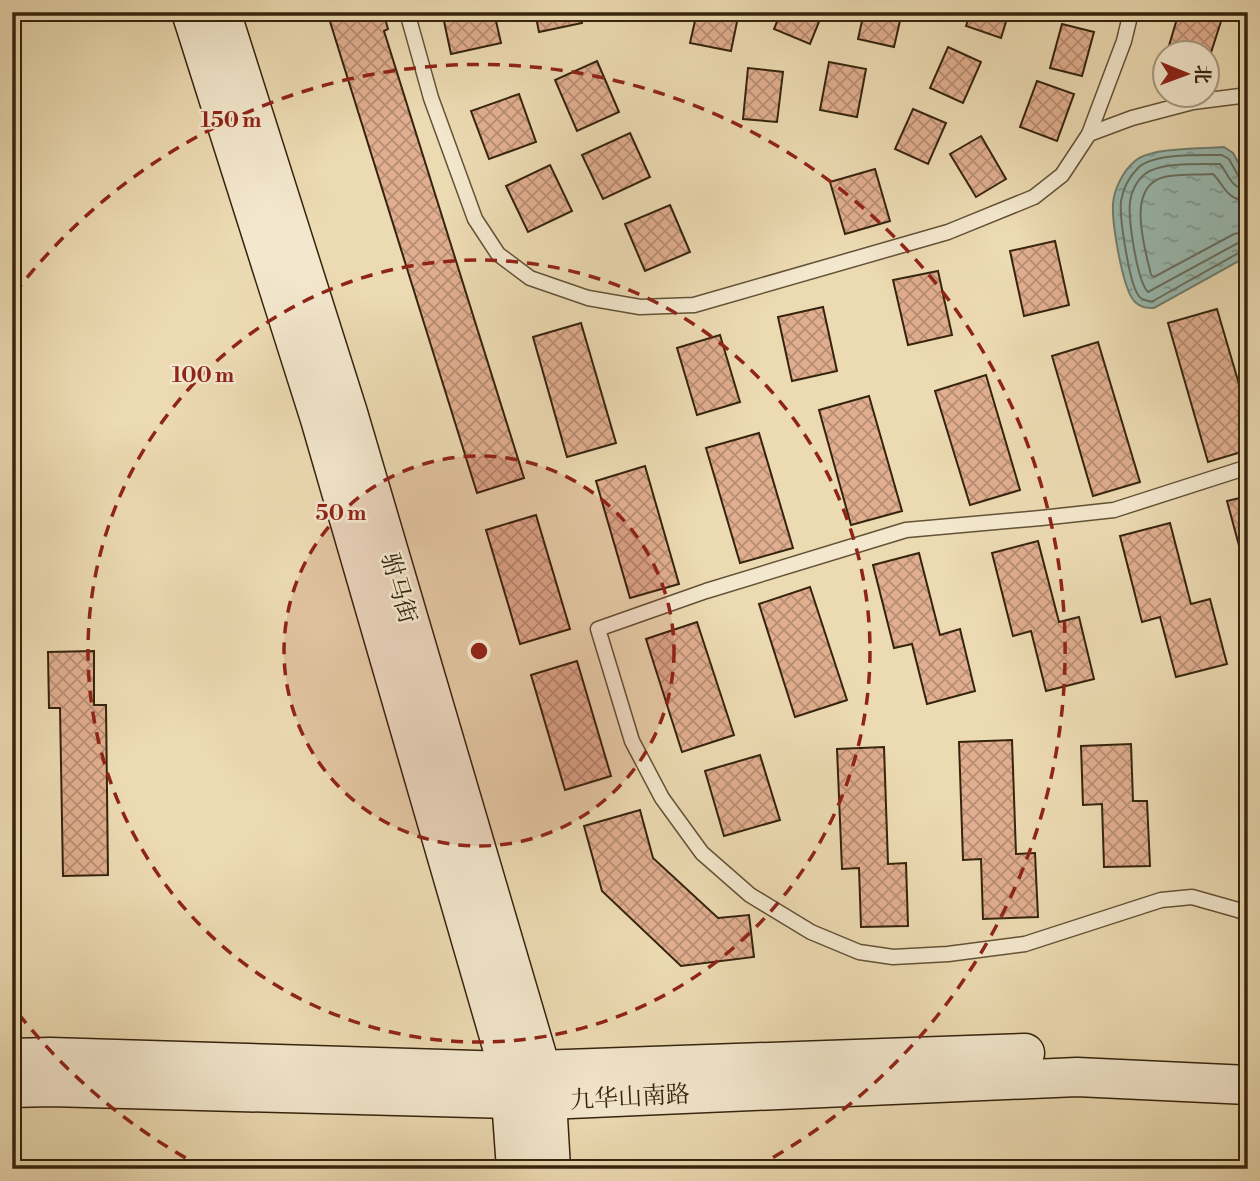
<svg xmlns="http://www.w3.org/2000/svg" width="1260" height="1181" viewBox="0 0 1260 1181" font-family="'Libre Bodoni','Noto Serif SC',serif">
<style>
.water{fill:url(#water-ripples);stroke:#717e6f;stroke-width:2}
.lines{fill:none;stroke-linecap:round;stroke-linejoin:round}
.shore{stroke:#676f5f;stroke-width:2}
.building{fill:url(#building-cross-hatch);stroke:#35240d;stroke-width:2}
.lane-casing{stroke:#635236;stroke-width:17}
.secondary-casing{stroke:#35240d;stroke-width:41}
.lane{stroke:#f3e7cd;stroke-width:14}
.secondary{stroke:#f3e7cd;stroke-width:38}
.ring{fill:none;stroke:#8f2418;stroke-width:3.5;stroke-dasharray:12 9}
.labels{text-anchor:middle;stroke-width:5;stroke-linejoin:round;paint-order:stroke}
.street-label{font-size:24px;fill:#35240d;stroke:#f3e7cd}
.centre{fill:#8f2418;stroke:#f3e7cd;stroke-width:3.5}
.ring-label{font-size:21px;text-anchor:middle;font-weight:bold;fill:#8f2418;stroke:#f3e7cd;stroke-width:5;stroke-linejoin:round;paint-order:stroke}
</style>
<defs>
<pattern id="water-ripples" width="26" height="14" patternUnits="userSpaceOnUse" patternTransform="scale(1.75)"><rect width="26" height="14" fill="#99bab1"/><path d="M2 4q2-2 4 0t4 0M15 11q2-2 4 0t4 0" fill="none" stroke="#7e978e"/></pattern>
<pattern id="building-cross-hatch" width="8" height="8" patternUnits="userSpaceOnUse" patternTransform="scale(1.75)"><rect width="8" height="8" fill="#e1ae8f"/><path d="M0 0l8 8M0 8l8-8" fill="none" stroke="#b78d73"/></pattern>
</defs>
<rect width="100%" height="100%" fill="#ecdab2"/>
<filter id="stains"><feTurbulence type="fractalNoise" baseFrequency=".00286" numOctaves="4"/><feColorMatrix values="0 0 0 0 .2 0 0 0 0 .09 0 0 0 0 .02 0 0 0 .5 -.17"/></filter>
<radialGradient id="worn" r=".72"><stop offset=".6" stop-color="#630" stop-opacity="0"/><stop offset="1" stop-color="#630" stop-opacity=".3"/></radialGradient>
<path class="water" d="M1224,147L1233,153L1248,180V256L1154,308C1147,308 1141,308 1135,302C1122,289 1112,222 1113,204C1114,189 1123,171 1135,161C1151,147 1201,149 1224,147Z"/>
<g class="lines">
<g class="shore">
<path d="M1248,181L1240,179L1229,159L1222,155C1201,155 1153,153 1138,168C1129,177 1123,189 1121,201C1119,217 1129,277 1136,291C1139,299 1146,302 1153,301L1242,251L1248,250"/>
<path d="M1248,190C1231,189 1229,175 1220,164C1201,164 1159,162 1145,174C1137,180 1131,192 1130,202C1128,219 1137,281 1148,292L1238,243L1248,242"/>
<path d="M1248,201C1225,199 1226,187 1213,174C1197,175 1179,174 1164,177C1125,187 1145,248 1151,275L1154,277L1234,234L1248,231"/>
</g>
</g>
<g class="building">
<path d="M327,12H383L388,29L384,31L524,478L477,493Z"/>
<path d="M442,12H494L501,43L451,54Z"/>
<path d="M535,12H580L582,23L539,32Z"/>
<path d="M697,12H739L731,51L690,43Z"/>
<path d="M781,12H823L810,44L774,29Z"/>
<path d="M864,12H902L894,47L858,39Z"/>
<path d="M971,12H1009L1001,38L966,26Z"/>
<path d="M1179,12H1224L1208,62V52H1179L1168,49Z"/>
<path d="M1062,24L1094,32L1082,76L1050,68Z"/>
<path d="M948,47L981,62L963,103L930,88Z"/>
<path d="M597,61L619,112L577,131L555,80Z"/>
<path d="M829,62L866,69L857,117L820,110Z"/>
<path d="M748,68L783,72L777,122L743,119Z"/>
<path d="M1037,81L1074,94L1057,141L1020,127Z"/>
<path d="M519,94L536,142L489,159L471,111Z"/>
<path d="M913,109L946,123L928,164L895,149Z"/>
<path d="M630,133L650,177L603,199L582,155Z"/>
<path d="M981,136L1006,179L976,197L950,154Z"/>
<path d="M550,165L572,211L528,232L506,186Z"/>
<path d="M875,169L890,221L845,234L830,182Z"/>
<path d="M670,205L690,252L645,271L625,224Z"/>
<path d="M1055,241L1069,305L1024,316L1010,251Z"/>
<path d="M938,271L952,335L908,345L893,280Z"/>
<path d="M823,307L837,371L792,381L778,317Z"/>
<path d="M1217,309L1248,415V450L1208,462L1168,323Z"/>
<path d="M581,323L616,443L567,457L533,337Z"/>
<path d="M720,335L740,402L697,415L677,348Z"/>
<path d="M1098,342L1140,482L1093,496L1052,356Z"/>
<path d="M986,375L1020,490L970,505L935,391Z"/>
<path d="M869,396L902,511L851,525L819,410Z"/>
<path d="M759,433L793,548L740,563L706,448Z"/>
<path d="M645,466L679,584L630,598L596,481Z"/>
<path d="M1248,496V579L1227,501Z"/>
<path d="M536,515L570,629L520,644L486,530Z"/>
<path d="M1170,523L1191,604L1210,599L1227,664L1176,677L1160,617L1142,622L1120,536Z"/>
<path d="M1038,541L1059,622L1079,617L1094,679L1046,691L1031,631L1013,636L992,553Z"/>
<path d="M919,553L940,635L960,629L975,691L927,704L912,644L894,648L873,565Z"/>
<path d="M810,587L847,700L795,717L759,604Z"/>
<path d="M697,622L734,735L682,752L646,639Z"/>
<path d="M94,651V705H106L108,875L63,876L60,708H49L48,652Z"/>
<path d="M577,661L611,776L565,790L531,675Z"/>
<path d="M1012,740L1016,854L1035,853L1038,917L983,919L981,859L963,860L959,742Z"/>
<path d="M1131,744L1133,801H1147L1150,866L1104,867L1102,804L1083,805L1081,746Z"/>
<path d="M884,747L888,864L906,863L908,926L861,927L859,868L842,869L837,749Z"/>
<path d="M760,755L780,820L724,836L705,771Z"/>
<path d="M640,810L653,858L718,918L749,915L754,957L681,966L602,891L584,826Z"/>
</g>
<g class="lines">
<defs>
<g id="lane">
<path d="M407,12L431,98L475,219L498,254L530,278L588,298L640,307L694,305L948,232L1034,197L1062,175L1089,134L1124,41L1131,12"/>
<path d="M1089,134L1132,118L1193,102L1248,95"/>
<path d="M1248,467L1114,510L1041,518L906,530L706,591L598,629L632,741L662,798L702,853L750,895L811,932L859,952L893,957L948,954L1025,944L1161,900L1192,897L1238,910L1248,914"/>
</g>
<g id="secondary">
<path d="M191,12L320,419L509,1071L516,1169"/>
<path d="M221,12L348,413L541,1069L547,1100L551,1169"/>
<path d="M12,1058L50,1057L509,1071L1025,1053"/>
<path d="M12,1088L50,1087L547,1100L1077,1077L1248,1085"/>
</g>
</defs>
<use href="#lane" class="lane-casing"/>
<use href="#secondary" class="secondary-casing"/>
<use href="#lane" class="lane"/>
<use href="#secondary" class="secondary"/>
</g>
<circle cx="479" cy="651" r="195" fill="#8f2418" fill-opacity=".12"/>
<g class="ring">
<circle cx="479" cy="651" r="195"/>
<circle cx="479" cy="651" r="391"/>
<path d="M204 1168A586 586 0 0 1 14 1008M14 294A586 586 0 1 1 754 1168"/>
</g>
<g class="labels">
<g class="street-label">
<text transform="translate(399 588) rotate(74)" y="8">驸马街</text>
<text transform="translate(630 1097) rotate(-3)" y="8">九华山南路</text>
</g>
</g>
<circle cx="479" cy="651" r="10" class="centre"/>
<g class="ring-label">
<text x="231" y="127">150 m</text>
<text x="203" y="382">100 m</text>
<text x="341" y="520">50 m</text>
</g>
<rect width="1260" height="1181" fill="none" stroke="#ecdab2" stroke-width="42"/>
<rect x="14" y="14" width="1232" height="1153" fill="none" stroke="#35240d" stroke-width="3.5"/>
<rect x="21" y="21" width="1218" height="1139" fill="none" stroke="#35240d" stroke-width="2"/>
<g transform="translate(1186 74) rotate(91)"><circle r="33" fill="#f3e7cd" stroke="#a79980" stroke-width="2"/>
<path d="M0-5L12 26L0 18L-12 26Z" fill="#8f2418"/>
<text y="-10" font-size="19" font-weight="bold" text-anchor="middle" fill="#35240d">北</text>
</g>
<rect width="100%" height="100%" filter="url(#stains)"/>
<rect width="100%" height="100%" fill="url(#worn)"/>
</svg>
